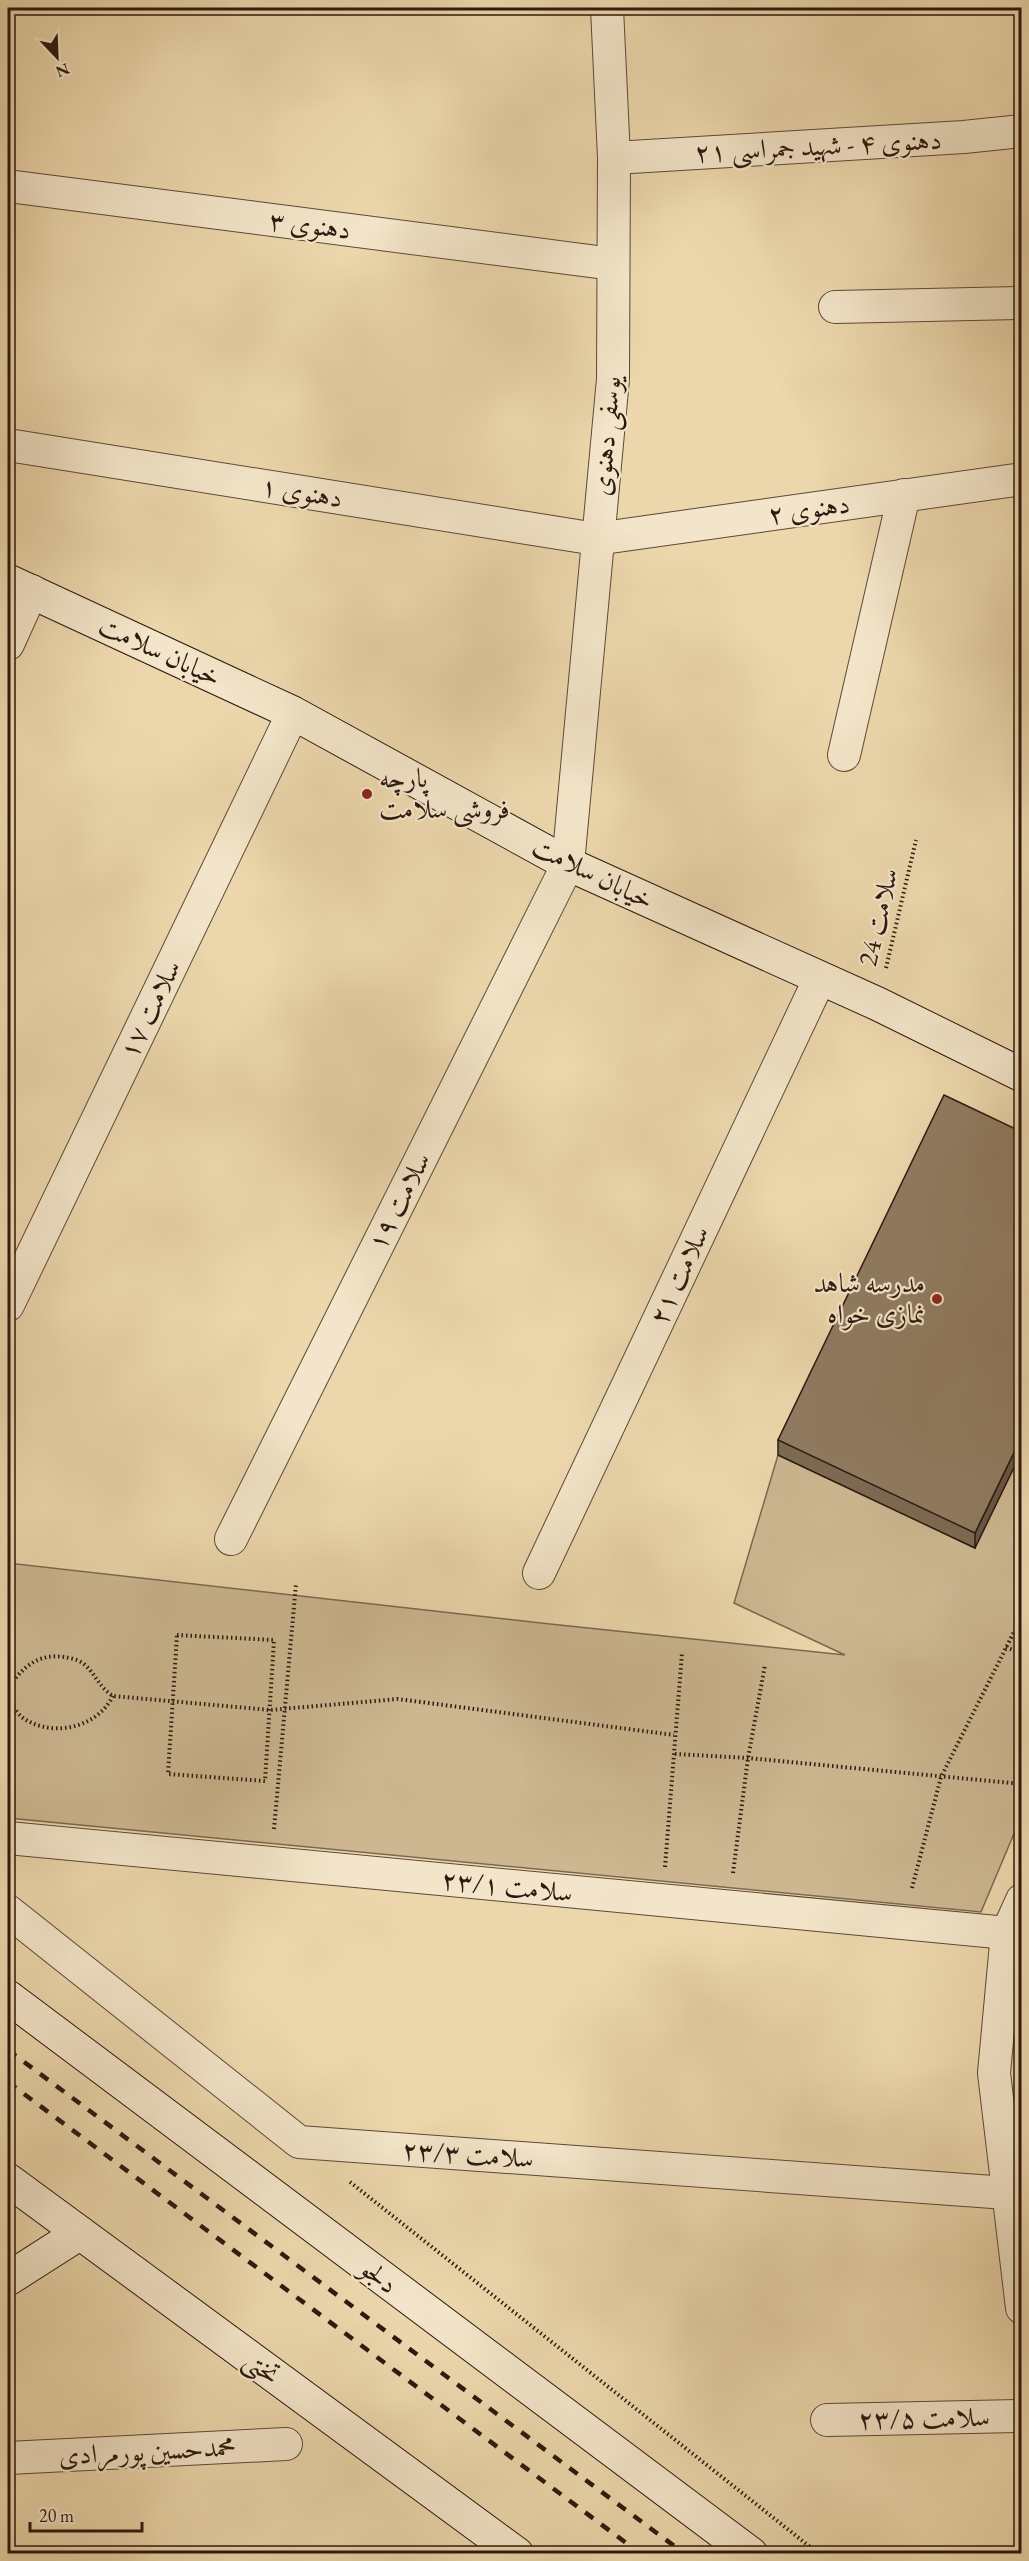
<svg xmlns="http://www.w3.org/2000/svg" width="1029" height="2561" viewBox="0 0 1029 2561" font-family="'EB Garamond',Amiri,serif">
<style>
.park{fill:#ccb791;stroke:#7c6850;stroke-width:1.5}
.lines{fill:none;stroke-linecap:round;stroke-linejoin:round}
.street-casing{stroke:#5d4837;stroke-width:34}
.secondary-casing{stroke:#2d1810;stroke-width:35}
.path{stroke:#2d1810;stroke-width:4;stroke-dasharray:1.5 3;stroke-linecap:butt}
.street{stroke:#f3e5c9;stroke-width:32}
.secondary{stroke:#f3e5c9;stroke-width:33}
.rail{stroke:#2d1810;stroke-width:4.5;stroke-dasharray:10 10;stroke-linecap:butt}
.wall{fill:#7c6a53;stroke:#2d1810;stroke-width:1.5}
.shaded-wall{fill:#655644;stroke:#2d1810;stroke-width:1.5}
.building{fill:#907b61;stroke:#2d1810;stroke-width:1.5}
.poi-dot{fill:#8f2418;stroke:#f3e5c9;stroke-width:2}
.labels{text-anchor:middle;stroke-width:4.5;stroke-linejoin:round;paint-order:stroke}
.street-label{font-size:27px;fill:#2d1810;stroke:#f3e5c9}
.poi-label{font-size:27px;fill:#2d1810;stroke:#f3e5c9;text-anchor:start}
</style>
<rect width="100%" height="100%" fill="#ecd7ac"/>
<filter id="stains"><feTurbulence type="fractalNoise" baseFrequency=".00333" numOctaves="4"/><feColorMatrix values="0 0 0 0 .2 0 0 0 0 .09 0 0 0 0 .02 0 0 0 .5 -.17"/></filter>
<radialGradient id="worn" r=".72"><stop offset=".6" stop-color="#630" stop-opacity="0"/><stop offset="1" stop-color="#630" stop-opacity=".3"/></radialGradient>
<path class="park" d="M1021,1451V1817L981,1912L8,1818V1563L550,1624L845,1655L734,1603L778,1455L975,1548Z"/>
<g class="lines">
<defs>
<g id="street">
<path d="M614,158L964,137L1022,131"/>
<path d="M8,186L613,264"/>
<path d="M835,307L1022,303"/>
<path d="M8,445L596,539L1022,479"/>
<path d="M8,644L32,591"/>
<path d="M844,755L904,495"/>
<path d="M8,1305L293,713"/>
<path d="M231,1539L568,864L613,379L614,158L607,8"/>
<path d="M539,1573L820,978"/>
<path d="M8,1838L1007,1933"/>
<path d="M1022,1900L1007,1933L994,2073L1022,2308"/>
<path d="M8,1911L299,2142L1007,2193"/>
<path d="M827,2420L1022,2416"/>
<path d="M8,2458L286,2444"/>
</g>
<g id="secondary">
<path d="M8,581L293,713L568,864L878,1004L1022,1075"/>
<path d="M8,1997L751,2554"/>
<path d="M8,2180L517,2554"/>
<path d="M8,2279L80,2233"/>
</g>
</defs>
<use href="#street" class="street-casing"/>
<use href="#secondary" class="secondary-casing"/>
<g class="path">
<path d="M886,968L916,840"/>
<path d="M177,1635L274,1640L265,1781L168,1774Z"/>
<path d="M1006,1647L1022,1654"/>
<path d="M8,1689C21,1668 38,1653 64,1657C71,1658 80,1660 85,1665C97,1676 98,1686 113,1696L270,1710L398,1699L674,1735"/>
<path d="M8,1700C12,1706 17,1713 23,1718C52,1738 97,1728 113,1696"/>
<path d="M675,1754L748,1758L1022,1784"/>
<path d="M274,1829L296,1584"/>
<path d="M665,1867L682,1653"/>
<path d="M733,1873L748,1758L765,1665"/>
<path d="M912,1888L941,1777L1022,1616"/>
<path d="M350,2182L819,2554"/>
</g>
<use href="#street" class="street"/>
<use href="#secondary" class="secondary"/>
<g class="rail">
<path d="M8,2050L685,2554"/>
<path d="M8,2082L641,2554"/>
</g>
</g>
<path class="wall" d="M1022,1132L975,1548L778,1455V1440Z"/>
<path class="shaded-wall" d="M1022,1436V1451L975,1548V1533Z"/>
<path class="building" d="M944,1095L1022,1132V1436L975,1533L778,1440Z"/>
<g class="poi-dot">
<circle cx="367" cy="794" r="6"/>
<circle cx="937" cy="1299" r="6"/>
</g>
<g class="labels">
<g class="street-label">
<text transform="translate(818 146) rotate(-3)" y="9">دهنوی ۴ - شهید جمراسی ۲۱</text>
<text transform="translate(310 225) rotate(7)" y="9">دهنوی ۳</text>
<text transform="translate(606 436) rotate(-85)" y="9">یوسفی دهنوی</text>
<text transform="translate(302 492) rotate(9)" y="9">دهنوی ۱</text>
<text transform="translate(809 509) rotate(-8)" y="9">دهنوی ۲</text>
<text transform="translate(160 651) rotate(25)" y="9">خیابان سلامت</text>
<text transform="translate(593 873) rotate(26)" y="9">خیابان سلامت</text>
<text transform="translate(878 917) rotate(-77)" y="9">سلامت 24</text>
<text transform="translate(150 1009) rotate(-64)" y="9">سلامت ۱۷</text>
<text transform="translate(399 1201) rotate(-63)" y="9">سلامت ۱۹</text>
<text transform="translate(679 1275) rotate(-65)" y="9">سلامت ۲۱</text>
<text transform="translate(507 1886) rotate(6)" y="9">سلامت ۲۳/۱</text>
<text transform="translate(468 2154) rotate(4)" y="9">سلامت ۲۳/۳</text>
<text transform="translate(379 2276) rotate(37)" y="9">دلجو</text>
<text transform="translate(262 2367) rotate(36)" y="9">تختی</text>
<text transform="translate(924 2418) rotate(-1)" y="9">سلامت ۲۳/۵</text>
<text transform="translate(147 2451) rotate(-3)" y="9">محمدحسین پورمرادی</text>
</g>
<g class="poi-label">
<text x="379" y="787">پارچه<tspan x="379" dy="31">فروشی سلامت</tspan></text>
<text x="925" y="1292" text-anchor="end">مدرسه شاهد<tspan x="925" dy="31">نمازی خواه</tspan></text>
</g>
</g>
<rect width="1029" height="2561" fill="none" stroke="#ecd7ac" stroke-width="30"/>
<rect x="9" y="9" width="1011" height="2543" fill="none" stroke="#2d1810" stroke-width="3"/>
<rect x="15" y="15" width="999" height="2531" fill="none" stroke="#2d1810" stroke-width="1.5"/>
<g transform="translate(57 57) rotate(157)" stroke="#f3e5c9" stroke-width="4.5" paint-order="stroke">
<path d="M0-4.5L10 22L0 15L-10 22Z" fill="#2d1810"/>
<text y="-9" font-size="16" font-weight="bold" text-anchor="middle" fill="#2d1810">N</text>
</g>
<path d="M30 2522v9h112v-9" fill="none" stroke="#2d1810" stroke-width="3"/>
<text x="39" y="2522" font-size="18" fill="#2d1810" stroke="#f3e5c9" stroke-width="4.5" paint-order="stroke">20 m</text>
<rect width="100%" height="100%" filter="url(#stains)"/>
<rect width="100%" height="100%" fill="url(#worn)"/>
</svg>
